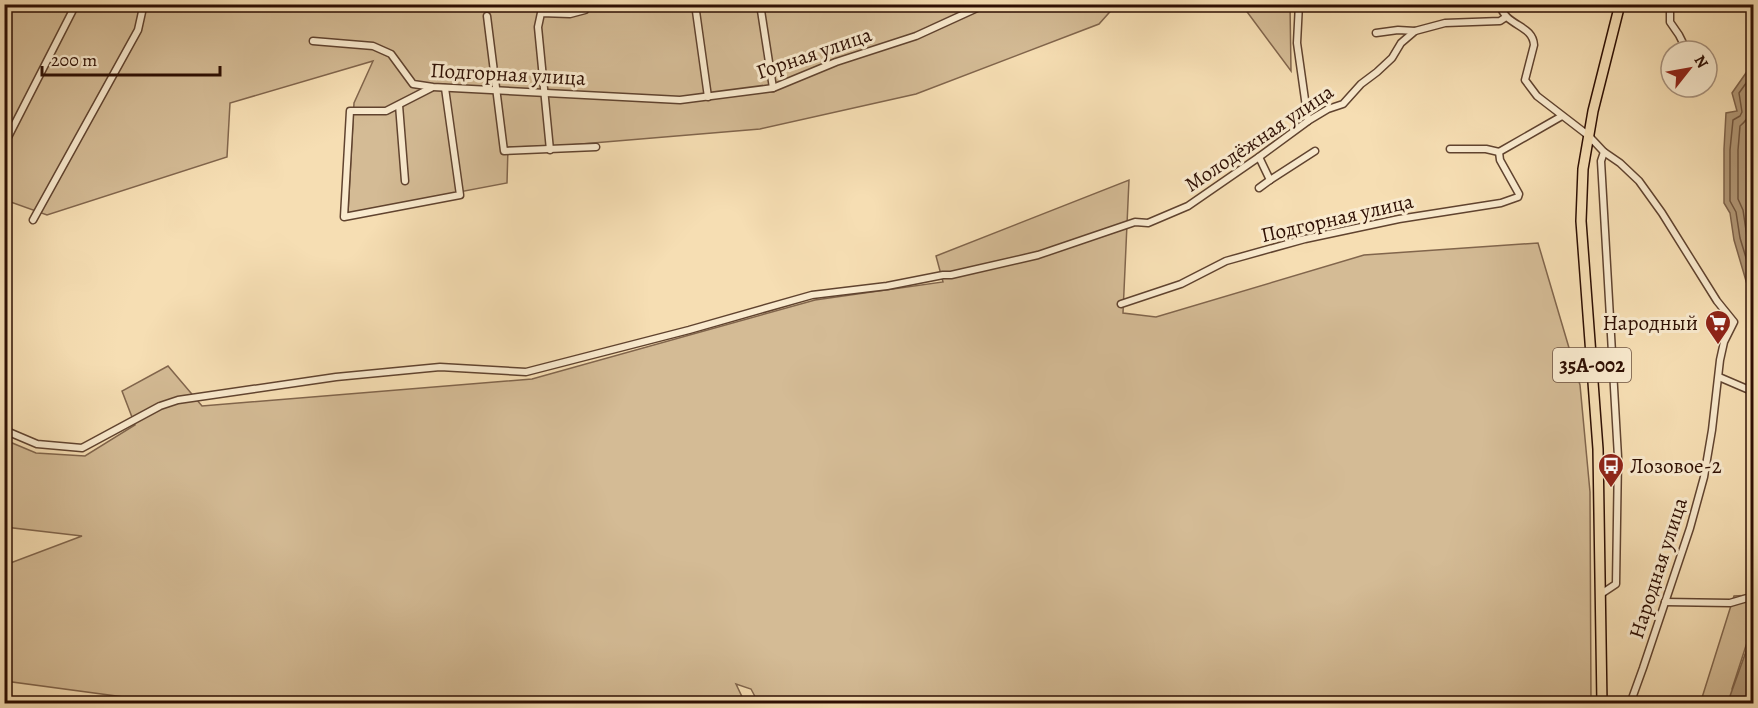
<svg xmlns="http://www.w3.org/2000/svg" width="1758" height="708" viewBox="0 0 1758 708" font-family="Alegreya,serif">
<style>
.green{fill:#d4bb95;stroke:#81654c;stroke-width:1.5}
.water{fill:#b29877;stroke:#7d6149;stroke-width:1.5}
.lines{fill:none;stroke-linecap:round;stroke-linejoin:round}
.shore{stroke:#70543d;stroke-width:1.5}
.minor-casing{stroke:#60432f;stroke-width:9}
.primary-casing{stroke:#2e0f03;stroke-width:12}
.minor{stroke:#f9eace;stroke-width:6}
.primary{stroke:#f6deb3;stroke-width:9}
.labels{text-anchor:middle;stroke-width:6;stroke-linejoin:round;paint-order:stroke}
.shield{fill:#f9eace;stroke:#6b5140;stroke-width:1.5}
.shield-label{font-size:20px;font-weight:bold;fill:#2e0f03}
.street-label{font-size:21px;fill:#2e0f03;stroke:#f9eace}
.poi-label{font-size:21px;fill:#2e0f03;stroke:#f9eace;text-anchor:end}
</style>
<rect width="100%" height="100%" fill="#f6deb3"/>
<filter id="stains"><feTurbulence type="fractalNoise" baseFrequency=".00333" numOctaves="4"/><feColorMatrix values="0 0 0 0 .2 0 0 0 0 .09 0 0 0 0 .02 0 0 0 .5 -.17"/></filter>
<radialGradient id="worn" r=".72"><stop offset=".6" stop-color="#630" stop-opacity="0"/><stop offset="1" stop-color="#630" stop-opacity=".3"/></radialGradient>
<g class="green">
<path d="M5,5H1116L1099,24L916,94L760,129L557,146L508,147L507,183L348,213L354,103L373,61L230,103L227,157L47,215L5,200Z"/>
<path d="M1239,5H1290L1291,71L1242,5Z"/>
<path d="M1129,180L1123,313L1156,317L1364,255L1538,243L1580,385L1590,492L1591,703L759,704L751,689L736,684L745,703L176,704L5,681V565L82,536L5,527V440L36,453L85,456L135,425L122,391L168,366L202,406L532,379L815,300L943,282L936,256Z"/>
<path d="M1753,595V624L1732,689L1753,703L1700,704L1734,596Z"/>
</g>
<g class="water">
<path d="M1753,63V295L1749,291L1734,240L1730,213L1724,203V149L1726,113L1737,111L1732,93Z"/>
<path d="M1753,632V703H1724L1730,696Z"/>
</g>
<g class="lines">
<g class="shore">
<path d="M1754,72L1739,93L1742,112L1740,116L1733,120L1730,150V201L1736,212L1740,238L1754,284"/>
<path d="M1754,85L1747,95C1750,110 1753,115 1740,126L1738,150V199L1743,210L1747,237L1754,258"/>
<path d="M1754,125L1748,131L1747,150V196L1752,207L1754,216"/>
</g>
<defs>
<g id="minor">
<path d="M695,4L708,97"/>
<path d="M760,4L773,88"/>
<path d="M1299,4L1297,43L1308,121"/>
<path d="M1499,4C1501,9 1504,14 1507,17C1517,27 1533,29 1534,45L1525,80L1537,96L1589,136L1604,152L1620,163L1639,181L1662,213L1717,301L1734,322L1724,342L1720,360L1712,430L1704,477L1690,528L1643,668L1630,704"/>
<path d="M1670,4V22L1679,35L1687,51"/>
<path d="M4,8L6,4"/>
<path d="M487,16L504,151L596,147"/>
<path d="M1376,33L1398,30L1415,31"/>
<path d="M313,41L373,46L391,54L413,84L433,87L680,100L773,88L836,62L916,36L986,4"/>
<path d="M431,88L386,111H350L344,217L460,195L445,88"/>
<path d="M399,105L405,181"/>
<path d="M4,145L76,4"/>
<path d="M1450,149H1486L1499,152L1562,116"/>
<path d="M550,150L538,27L541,13L570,14L585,10L587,4"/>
<path d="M1270,180L1315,151"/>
<path d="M1259,188L1270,180L1259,157"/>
<path d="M33,220L138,30L142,12V4"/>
<path d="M1121,304L1181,284L1226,261L1305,239L1399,219L1501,203L1518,197L1519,194L1500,160L1499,152"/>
<path d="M1719,377L1754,392"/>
<path d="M4,430L37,444L82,448L160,406L178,400L336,377L440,367L526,372L689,330L812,295L887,286L943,275H951L1038,255L1135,222L1148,223L1188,206L1259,157L1308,121L1328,109L1343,104L1361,84L1377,72L1392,58L1401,43L1415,31L1445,23L1500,21L1506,17"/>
<path d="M1601,594L1616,584L1618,457L1601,161L1604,152"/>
<path d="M1665,602L1730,603L1754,596"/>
</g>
<path id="primary" d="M1602,704L1598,449L1581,221L1583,169L1593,111L1620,4"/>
</defs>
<use href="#minor" class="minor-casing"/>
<use href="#primary" class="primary-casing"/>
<use href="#minor" class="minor"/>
<use href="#primary" class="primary"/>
</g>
<defs>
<symbol id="supermarket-pin" viewBox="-11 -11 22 30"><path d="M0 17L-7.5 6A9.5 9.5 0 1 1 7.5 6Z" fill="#8f2418" stroke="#f9eace"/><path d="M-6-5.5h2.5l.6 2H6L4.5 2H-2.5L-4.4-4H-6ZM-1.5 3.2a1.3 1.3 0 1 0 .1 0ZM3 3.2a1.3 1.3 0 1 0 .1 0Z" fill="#fff"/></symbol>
<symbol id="bus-pin" viewBox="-11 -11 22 30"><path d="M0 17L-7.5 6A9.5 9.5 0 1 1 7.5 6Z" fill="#8f2418" stroke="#f9eace"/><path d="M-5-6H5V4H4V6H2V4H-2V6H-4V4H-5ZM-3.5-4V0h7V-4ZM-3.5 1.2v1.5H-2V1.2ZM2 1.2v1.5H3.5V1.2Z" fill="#fff"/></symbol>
</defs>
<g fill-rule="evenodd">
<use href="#supermarket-pin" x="1703" y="308" width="30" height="40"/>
<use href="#bus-pin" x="1596" y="451" width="30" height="40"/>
</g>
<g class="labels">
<rect class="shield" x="1553" y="348" width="78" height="34" rx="4.5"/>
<g class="shield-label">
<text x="1592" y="372">35А-002</text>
</g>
<g class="street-label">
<text transform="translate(814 53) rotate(-19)" y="7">Горная улица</text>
<text transform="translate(508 74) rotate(3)" y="7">Подгорная улица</text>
<text transform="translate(1259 138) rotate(-34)" y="7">Молодёжная улица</text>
<text transform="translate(1337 218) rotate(-13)" y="7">Подгорная улица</text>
<text transform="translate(1658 568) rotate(-72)" y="7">Народная улица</text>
</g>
<g class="poi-label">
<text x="1698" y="330">Народный</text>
<text x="1630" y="473" text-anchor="start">Лозовое-2</text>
</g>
</g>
<rect width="1758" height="708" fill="none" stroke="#f6deb3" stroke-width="24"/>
<rect x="6" y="6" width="1746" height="696" fill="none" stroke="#2e0f03" stroke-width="3"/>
<rect x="12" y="12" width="1734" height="684" fill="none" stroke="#2e0f03" stroke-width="1.5"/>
<g transform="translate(1689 69) rotate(59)"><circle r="28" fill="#f9eace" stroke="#a8927d" stroke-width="1.5"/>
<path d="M0-4.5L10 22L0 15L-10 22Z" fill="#8f2418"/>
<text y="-9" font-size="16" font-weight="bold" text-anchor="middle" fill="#2e0f03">N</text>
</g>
<path d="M42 66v9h178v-9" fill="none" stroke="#2e0f03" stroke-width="3"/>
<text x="51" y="66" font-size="18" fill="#2e0f03" stroke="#f9eace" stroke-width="4.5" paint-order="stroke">200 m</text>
<rect width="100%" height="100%" filter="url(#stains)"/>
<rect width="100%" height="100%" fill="url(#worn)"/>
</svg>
